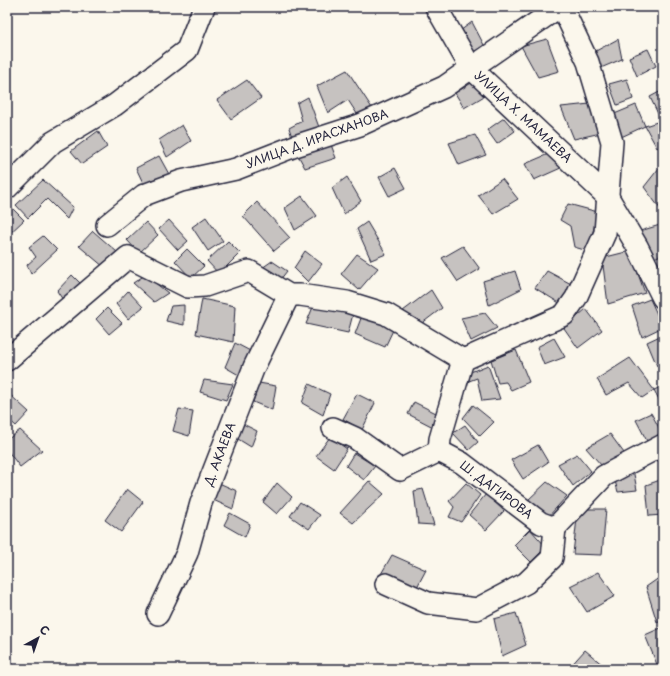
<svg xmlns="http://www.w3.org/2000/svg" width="670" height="676" viewBox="0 0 670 676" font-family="'Playpen Sans',sans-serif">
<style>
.building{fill:#c6c2c0;stroke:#22223b}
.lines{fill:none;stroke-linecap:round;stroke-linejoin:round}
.minor-casing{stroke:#22223b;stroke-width:24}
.minor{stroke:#fbf7ec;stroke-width:21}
.labels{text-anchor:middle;stroke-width:3;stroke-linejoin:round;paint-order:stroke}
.street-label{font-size:12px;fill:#22223b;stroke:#fbf7ec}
</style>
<rect width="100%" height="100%" fill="#fbf7ec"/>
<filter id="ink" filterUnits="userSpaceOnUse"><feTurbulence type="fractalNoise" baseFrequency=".025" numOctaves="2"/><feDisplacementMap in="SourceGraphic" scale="8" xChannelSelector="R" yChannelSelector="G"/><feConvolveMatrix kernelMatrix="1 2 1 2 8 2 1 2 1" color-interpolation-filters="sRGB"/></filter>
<g filter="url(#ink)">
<g class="building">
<path d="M472,22L484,45L470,54L460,31Z"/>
<path d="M547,39L559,71L538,77L521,46Z"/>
<path d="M618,39L622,59L596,70L594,52Z"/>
<path d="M648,49L656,66L637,76L629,57Z"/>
<path d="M347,70L372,108L359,117L348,100L328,113L317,86Z"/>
<path d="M627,79L633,99L617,105L609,84Z"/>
<path d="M247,80L261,98L231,119L217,100Z"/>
<path d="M473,82L486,95L464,108L455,93Z"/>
<path d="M663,90V115L659,116L650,97Z"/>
<path d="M308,97L320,130L295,146L289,128L302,121L297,103Z"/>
<path d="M590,104L601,133L574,139L561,107Z"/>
<path d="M636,105L645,126L619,138L612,115Z"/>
<path d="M504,118L515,131L497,144L487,130Z"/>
<path d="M663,120V144L657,148L645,126Z"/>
<path d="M182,125L191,141L167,157L159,140Z"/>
<path d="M98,131L107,147L82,164L71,151Z"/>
<path d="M475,135L486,155L459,165L449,143Z"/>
<path d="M330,142L336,158L305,168L298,155Z"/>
<path d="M553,152L563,167L534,180L525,164Z"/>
<path d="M159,156L170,176L146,189L136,168Z"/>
<path d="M395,168L406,188L389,196L379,177Z"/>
<path d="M659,168L663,172V208L661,210L644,187Z"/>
<path d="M347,177L361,201L344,214L332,188Z"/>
<path d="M502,179L518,199L493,214L478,195Z"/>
<path d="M43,180L73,207L67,219L47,199L28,218L16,205Z"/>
<path d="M302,196L317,216L295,230L285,208Z"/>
<path d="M257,202L290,238L274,251L243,216Z"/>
<path d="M568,204L598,212L588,251L574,247L570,226L560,220Z"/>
<path d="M12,208L24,220L7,236V213Z"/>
<path d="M206,217L223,241L208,251L192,227Z"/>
<path d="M169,220L188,241L178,250L159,229Z"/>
<path d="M146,222L158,235L139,253L127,240Z"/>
<path d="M367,222L386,254L371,260L357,229Z"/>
<path d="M660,225L663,233V254L650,260L640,231Z"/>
<path d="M93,231L117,252L104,267L79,246Z"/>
<path d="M43,236L57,250L31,274L27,265L36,257L29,247Z"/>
<path d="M228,241L240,253L219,274L207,261Z"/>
<path d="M463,246L480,269L458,282L442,258Z"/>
<path d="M187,249L204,266L191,278L175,261Z"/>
<path d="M305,251L322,264L308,282L294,268Z"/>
<path d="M626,252H630L645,293L608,304L602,258Z"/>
<path d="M357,254L378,268L359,290L341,274Z"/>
<path d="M272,261L287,271L280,280L262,268Z"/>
<path d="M663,264V276L660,266Z"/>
<path d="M515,271L521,289L489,305L483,281Z"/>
<path d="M547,271L573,285L561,304L535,288Z"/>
<path d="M72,275L82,285L65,303L57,291Z"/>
<path d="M145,275L168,293L154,302L133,283Z"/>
<path d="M431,290L442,308L421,324L403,311Z"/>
<path d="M128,291L143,307L128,319L116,304Z"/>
<path d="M202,299L235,306L233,342L196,334Z"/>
<path d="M650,299L663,327L642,337L632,306Z"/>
<path d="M184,305V325L166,321L171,306Z"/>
<path d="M313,307L353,314L348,333L306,324Z"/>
<path d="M107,308L122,323L109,334L96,319Z"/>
<path d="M586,309L602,330L578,348L564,328Z"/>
<path d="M363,313L394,328L385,347L355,334Z"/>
<path d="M485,313L497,328L471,341L461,318Z"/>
<path d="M662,335L663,363L657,366L647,342Z"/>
<path d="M554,338L565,357L544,365L537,347Z"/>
<path d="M235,343L254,353L244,378L225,367Z"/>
<path d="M516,350L529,382L511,390L506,382L498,383L491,360Z"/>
<path d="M630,358L654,390L642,398L629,383L606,395L597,379Z"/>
<path d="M488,365L500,399L482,401L477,378L469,381L468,373Z"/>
<path d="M204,380L233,384L226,400L200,392Z"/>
<path d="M259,383L276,386L272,410L253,402Z"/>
<path d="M309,384L330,394L323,415L302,403Z"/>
<path d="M663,386V407L654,390Z"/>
<path d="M7,392L29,412L16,426L7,418Z"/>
<path d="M357,394L375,403L362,430L343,419Z"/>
<path d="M414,402L440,415L435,428L408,414Z"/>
<path d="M473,405L494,422L480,436L463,418Z"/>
<path d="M179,409L193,411L189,436L173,431Z"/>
<path d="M651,413L663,435L649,445L636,420Z"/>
<path d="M243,424L257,431L251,447L238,439Z"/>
<path d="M465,425L478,442L469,450L453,433Z"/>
<path d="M20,430L42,450L20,467L7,450V440Z"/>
<path d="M610,434L624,453L602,466L586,448Z"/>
<path d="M330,437L347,449L334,469L316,456Z"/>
<path d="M538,445L548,462L523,479L511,460Z"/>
<path d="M354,453L375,466L364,480L346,466Z"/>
<path d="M577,454L591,471L573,486L558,464Z"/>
<path d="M633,469L637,490L618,492L614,477Z"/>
<path d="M663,479V515L649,516L646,485Z"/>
<path d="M369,481L384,494L353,523L340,513Z"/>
<path d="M547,482L567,496L547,518L528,500Z"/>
<path d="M219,483L237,491L233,509L211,499Z"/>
<path d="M277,483L292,497L277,514L263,502Z"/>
<path d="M466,483L480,495L461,522L449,517L454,507L449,501Z"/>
<path d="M127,489L143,502L121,532L105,520Z"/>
<path d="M423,489L434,525L418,524L414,491Z"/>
<path d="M486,494L504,511L486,530L469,515Z"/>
<path d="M300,502L320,515L309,529L290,516Z"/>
<path d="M578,509H606L602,555L573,554Z"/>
<path d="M230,513L250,524L245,537L224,525Z"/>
<path d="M530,529L546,547L531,562L514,545Z"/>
<path d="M392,555L426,570L417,587L381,574Z"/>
<path d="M598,572L615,596L587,612L570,586Z"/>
<path d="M663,575V619L657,622L646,587Z"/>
<path d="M516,613L526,645L502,656L494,619Z"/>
<path d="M663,627V665L658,667L645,635Z"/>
<path d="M585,650L604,666L602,669H568Z"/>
</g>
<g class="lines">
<defs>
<g id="minor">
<path d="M436,7L471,68L608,197L637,246L663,298"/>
<path d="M7,188L53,142L115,105L187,50L204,7"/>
<path d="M107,225L144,195L181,181L236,169L295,146L360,125L444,87L559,7"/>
<path d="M7,360L128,257L188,287L205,286L249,271L289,295H300L347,302L386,314L463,360"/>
<path d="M463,360L564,315L576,298L605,233L612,142L588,62L562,7"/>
<path d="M333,428L355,438L400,470L439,451L462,463L541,523L555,528"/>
<path d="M439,451L440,439L463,360"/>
<path d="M555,528L604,476L663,445"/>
<path d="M386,584L428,603L477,609L526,583L552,558L555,528"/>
<path d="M158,614L187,553L201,503L254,367L289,295"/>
</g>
</defs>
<use href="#minor" class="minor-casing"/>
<use href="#minor" class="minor"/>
</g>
</g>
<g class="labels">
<g class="street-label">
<text transform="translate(523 117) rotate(43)" y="4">УЛИЦА Х. МАМАЕВА</text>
<text transform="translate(317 139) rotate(-20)" y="4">УЛИЦА Д. ИРАСХАНОВА</text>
<text transform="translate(220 454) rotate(-69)" y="4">Д. АКАЕВА</text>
<text transform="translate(496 490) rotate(37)" y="4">Ш. ДАГИРОВА</text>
</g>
</g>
<rect width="670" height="676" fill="none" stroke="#fbf7ec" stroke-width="24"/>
<rect x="12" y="12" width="646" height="652" fill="none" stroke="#22223b" stroke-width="1.5" filter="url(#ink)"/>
<g transform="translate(38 638) rotate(40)" stroke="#fbf7ec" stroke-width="3" paint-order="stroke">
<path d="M0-3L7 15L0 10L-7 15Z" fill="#22223b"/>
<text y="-6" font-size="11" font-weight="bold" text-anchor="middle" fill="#22223b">С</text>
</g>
</svg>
